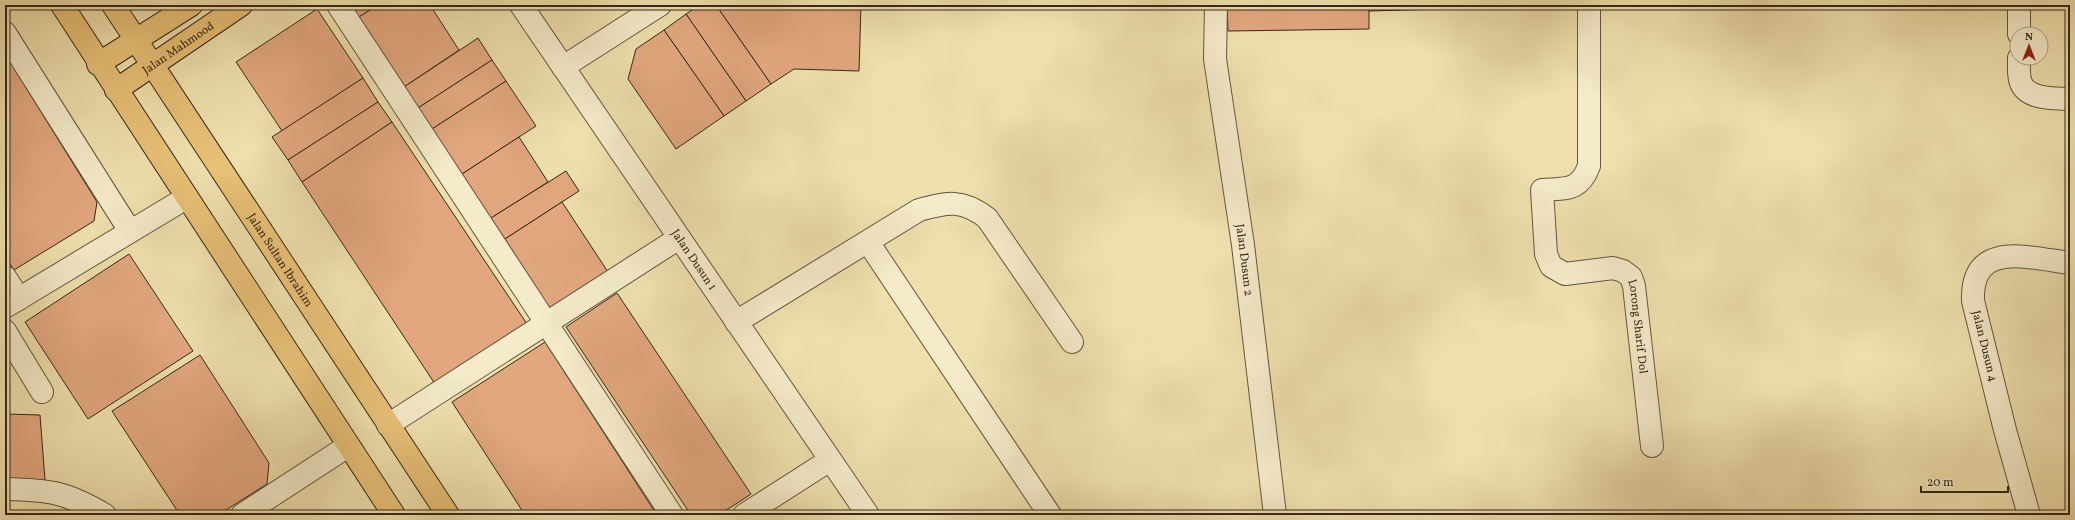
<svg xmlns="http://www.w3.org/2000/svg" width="2075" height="520" viewBox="0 0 2075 520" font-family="Vollkorn,serif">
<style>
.building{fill:#e2a77e;stroke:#34281a}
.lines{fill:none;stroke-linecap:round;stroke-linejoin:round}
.minor-casing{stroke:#63563f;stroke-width:24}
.major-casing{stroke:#34281a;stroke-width:24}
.minor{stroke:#f5ebca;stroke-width:22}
.major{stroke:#e8c076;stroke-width:22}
.labels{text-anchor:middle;stroke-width:3;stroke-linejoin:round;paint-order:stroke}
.street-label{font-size:12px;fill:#34281a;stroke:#f5ebca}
</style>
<rect width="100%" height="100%" fill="#efe0ad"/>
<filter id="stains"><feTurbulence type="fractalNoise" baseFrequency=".005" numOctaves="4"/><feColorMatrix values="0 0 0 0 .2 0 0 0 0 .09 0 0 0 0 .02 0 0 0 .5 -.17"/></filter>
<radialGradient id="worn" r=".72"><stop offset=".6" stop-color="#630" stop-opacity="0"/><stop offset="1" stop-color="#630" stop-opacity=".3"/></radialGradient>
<g class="building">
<path d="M352,5H378L359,17Z"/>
<path d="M378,5H430L459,50L404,87L359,17Z"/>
<path d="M700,5H716L771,84L746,101L686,14Z"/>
<path d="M716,5H861L859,71L794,69L771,84Z"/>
<path d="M1227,5H1369V29L1228,31Z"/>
<path d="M1369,5H1481V8L1369,11Z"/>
<path d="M1481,5H1569V6L1481,8Z"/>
<path d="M317,9L363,78L282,131L236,62Z"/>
<path d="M686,14L746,101L724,116L664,30Z"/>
<path d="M664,30L724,116L676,149L628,79L636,49Z"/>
<path d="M478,38L492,60L418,108L404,87Z"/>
<path d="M5,54L97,202L94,221L14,270L5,256Z"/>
<path d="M492,60L506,81L432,129L418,108Z"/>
<path d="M363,78L378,102L288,160L272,137Z"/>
<path d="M506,81L536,126L462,174L432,129Z"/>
<path d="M378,102L392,122L302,182L288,160Z"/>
<path d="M392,122L527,324L435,384L302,182Z"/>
<path d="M519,137L548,182L491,218L462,174Z"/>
<path d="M566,171L579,191L505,239L491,218Z"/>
<path d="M562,202L608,272L550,309L505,239Z"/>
<path d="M129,254L193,351L88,419L25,322Z"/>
<path d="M617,293L751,494L719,515H691L566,327Z"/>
<path d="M545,342L657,515H525L452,402Z"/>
<path d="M200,355L269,463L267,484L218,515H180L112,411Z"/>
<path d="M5,414L40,415L45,480H5Z"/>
</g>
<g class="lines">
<defs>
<g id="minor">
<path d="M338,5L672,515"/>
<path id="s1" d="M521,5L868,515"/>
<path id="s2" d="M1216,5L1215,59L1243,245L1275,515"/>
<path id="s3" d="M1589,5V166C1579,192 1566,188 1542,190L1546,254L1551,266L1565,274L1613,268L1623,271L1631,277L1634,286L1652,446"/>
<path d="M2019,5V34"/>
<path d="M5,33L130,231"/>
<path d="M2019,58C2019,66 2018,76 2021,83C2028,100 2055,98 2070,99"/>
<path d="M563,67L660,5"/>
<path d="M868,242L1050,515"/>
<path d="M5,277L19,299"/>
<path d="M5,307L186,198"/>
<path d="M736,322L919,210C948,202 962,199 987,218L1072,342"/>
<path d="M5,331L42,392"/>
<path d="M388,425L679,238"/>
<path d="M5,489C50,490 66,492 105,515"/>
<path d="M242,515L348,446"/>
<path d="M744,515L830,460"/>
<path d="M2029,515L2005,430L1973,301C1971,239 2029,258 2070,263"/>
</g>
<g id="major">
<path d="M62,5L394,515"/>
<path id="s4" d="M113,5L448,515"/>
<path d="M98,64L191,5"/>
<path id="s5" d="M116,90L241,5"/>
</g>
</defs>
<use href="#minor" class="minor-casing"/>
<use href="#major" class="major-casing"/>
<use href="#minor" class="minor"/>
<use href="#major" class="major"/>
</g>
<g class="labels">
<g class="street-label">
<text dy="4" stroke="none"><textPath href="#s5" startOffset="75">Jalan Mahmood</textPath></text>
<text dy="4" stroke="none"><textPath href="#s4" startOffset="305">Jalan Sultan Ibrahim</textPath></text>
<text dy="4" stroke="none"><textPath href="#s1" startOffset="308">Jalan Dusun 1</textPath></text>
<text dy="4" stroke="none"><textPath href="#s2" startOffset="257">Jalan Dusun 2</textPath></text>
<text dy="4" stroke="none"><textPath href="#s3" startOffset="431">Lorong Sharif Dol</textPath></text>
<text transform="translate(1985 346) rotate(76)" y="4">Jalan Dusun 4</text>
</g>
</g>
<rect width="2075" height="520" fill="none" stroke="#efe0ad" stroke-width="20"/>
<rect x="6" y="6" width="2063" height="508" fill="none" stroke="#34281a" stroke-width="2"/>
<rect x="10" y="10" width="2055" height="500" fill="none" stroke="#34281a"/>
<g transform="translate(2029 46)"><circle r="19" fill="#f5ebca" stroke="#a89d84"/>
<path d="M0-3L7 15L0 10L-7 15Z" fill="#8f2418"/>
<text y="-6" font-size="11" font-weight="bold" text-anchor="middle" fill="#34281a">N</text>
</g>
<path d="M1921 486v6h87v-6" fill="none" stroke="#34281a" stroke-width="2"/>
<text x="1927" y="486" font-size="12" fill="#34281a" stroke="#f5ebca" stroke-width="3" paint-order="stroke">20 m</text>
<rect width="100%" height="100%" filter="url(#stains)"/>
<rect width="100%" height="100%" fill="url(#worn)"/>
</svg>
